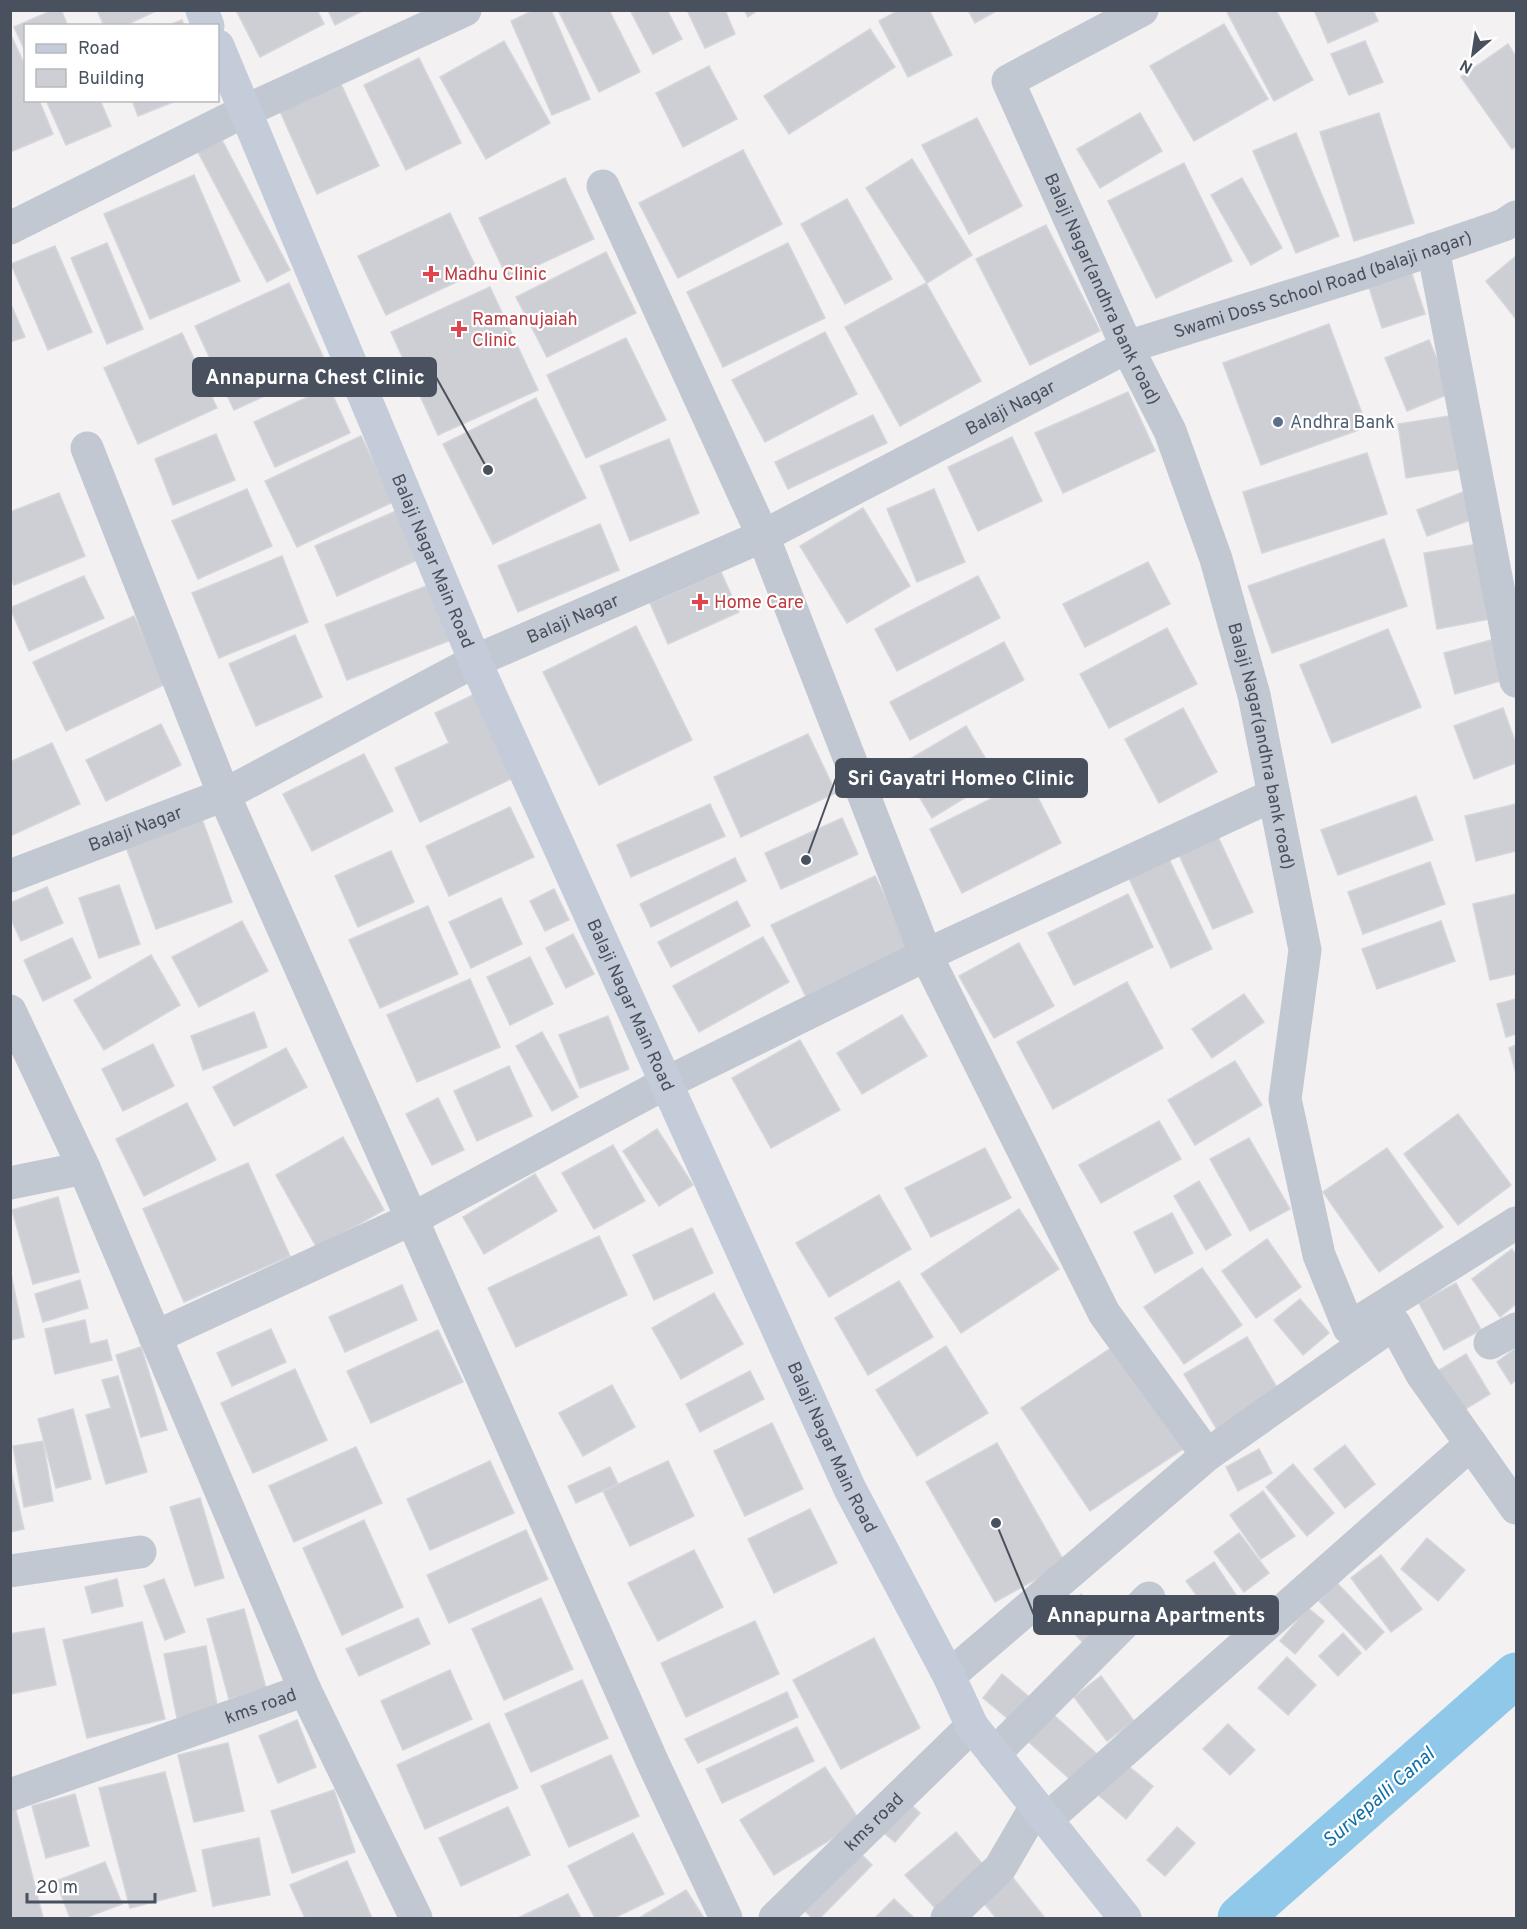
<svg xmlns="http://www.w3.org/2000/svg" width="1527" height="1929" viewBox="0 0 1527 1929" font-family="Overpass,sans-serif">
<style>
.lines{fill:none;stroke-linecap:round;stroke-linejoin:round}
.canal{stroke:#90c8ea;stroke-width:45}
.building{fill:#cecfd5;stroke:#d5d6dc;stroke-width:1.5}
.street{stroke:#c2c8d2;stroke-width:33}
.secondary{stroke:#c4cbd9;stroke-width:33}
.health-dot{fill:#e0444e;stroke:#fff;stroke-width:2}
.service-dot{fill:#5c6f8a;stroke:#fff;stroke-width:2}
.labels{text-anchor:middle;stroke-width:4.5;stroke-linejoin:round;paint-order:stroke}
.health-label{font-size:18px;fill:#be3a42;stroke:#fff;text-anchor:start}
.street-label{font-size:18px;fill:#49505e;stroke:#fff}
.service-label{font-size:18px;fill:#4e5e75;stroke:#fff;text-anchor:start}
.water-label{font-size:20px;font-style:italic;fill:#1070aa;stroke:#fff}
.leader{fill:none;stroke:#49505e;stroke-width:2}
.callout-dot{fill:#49505e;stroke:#fff;stroke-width:2}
.callout{fill:#49505e;stroke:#49505e;stroke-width:2}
.callout-label{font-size:20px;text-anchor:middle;font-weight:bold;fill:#fff}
</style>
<rect width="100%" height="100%" fill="#f3f1f1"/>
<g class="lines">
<path class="canal" d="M1240,1918L1516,1675"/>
</g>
<g class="building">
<path d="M53,10H61L68,26H26V53L14,27Z"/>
<path d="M97,10H158L124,26H104Z"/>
<path d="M236,10H317L324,24L260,57Z"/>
<path d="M328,10H364L335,25Z"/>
<path d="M534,10H551L590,99L552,115L511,21Z"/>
<path d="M558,10H609L640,72L599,92Z"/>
<path d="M630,10H667L682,39L653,54Z"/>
<path d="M687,10H725L735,34L705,48Z"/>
<path d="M744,10H758L748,17Z"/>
<path d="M899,10H929L952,55L908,77L879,21Z"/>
<path d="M968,10H998L975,23Z"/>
<path d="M1226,10H1276L1313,80L1274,101Z"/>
<path d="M1314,10H1373L1378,21L1328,43Z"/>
<path d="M182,20L184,26H167Z"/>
<path d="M1224,24L1268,99L1194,141L1150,66Z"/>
<path d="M870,29L895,67L789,134L764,96Z"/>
<path d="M10,33L26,68V100H39L53,134L10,152Z"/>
<path d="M504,41L550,123L486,159L440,77Z"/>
<path d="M1365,41L1383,82L1349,95L1331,54Z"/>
<path d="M1508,44L1516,57V146L1512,149L1461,77Z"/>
<path d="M419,58L461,143L406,170L364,85Z"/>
<path d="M709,66L737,119L683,147L656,93Z"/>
<path d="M340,82L379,166L317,194L279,109Z"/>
<path d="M46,100H100L111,126L66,145Z"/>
<path d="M132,100H178L138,116Z"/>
<path d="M1140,113L1162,151L1100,188L1077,149Z"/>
<path d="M1379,113L1414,223L1354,241L1320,132Z"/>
<path d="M977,118L1022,206L969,234L922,145Z"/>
<path d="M1296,133L1339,236L1296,253L1253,151Z"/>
<path d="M222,140L290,270L267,282L198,152Z"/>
<path d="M743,150L782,224L678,278L639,203Z"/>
<path d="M912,159L972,255L927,283L866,188Z"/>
<path d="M1184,163L1232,261L1156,298L1108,201Z"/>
<path d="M194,175L240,281L150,319L104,214Z"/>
<path d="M565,178L594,239L508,279L479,218Z"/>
<path d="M1242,178L1282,248L1251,265L1211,195Z"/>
<path d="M847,199L892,279L845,304L801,224Z"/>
<path d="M450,213L478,272L386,315L358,256Z"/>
<path d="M1046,225L1100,331L1030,365L976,259Z"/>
<path d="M107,243L143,329L107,344L71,258Z"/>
<path d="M788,243L825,318L723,367L687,292Z"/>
<path d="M55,246L92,332L48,350L11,264Z"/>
<path d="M606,252L636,313L547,357L516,297Z"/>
<path d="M1516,256V319L1486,281Z"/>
<path d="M1411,271L1425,314L1382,328L1368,284Z"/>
<path d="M289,283L328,367L234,410L195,326Z"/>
<path d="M926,283L981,381L900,426L845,327Z"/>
<path d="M490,287L538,390L438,435L391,332Z"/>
<path d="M10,302L25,337L10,342Z"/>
<path d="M1329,324L1367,427L1261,465L1223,363Z"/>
<path d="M825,332L857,394L765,442L732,380Z"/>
<path d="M182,333L217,408L138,444L104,368Z"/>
<path d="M626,338L666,420L586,458L547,375Z"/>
<path d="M1429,340L1451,393L1407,411L1385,358Z"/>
<path d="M329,387L350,433L275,467L254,422Z"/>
<path d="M1128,392L1155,451L1063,493L1035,433Z"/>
<path d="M536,398L586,498L493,544L443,444Z"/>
<path d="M1461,414L1469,468L1406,478L1398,424Z"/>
<path d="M873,415L887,443L788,489L775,462Z"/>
<path d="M216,434L235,480L173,505L155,459Z"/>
<path d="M361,436L393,502L297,547L265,481Z"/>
<path d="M1012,437L1042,501L978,531L948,467Z"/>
<path d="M669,439L699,513L630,541L600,466Z"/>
<path d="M1367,453L1387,514L1262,553L1243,492Z"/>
<path d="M247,489L272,546L198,579L172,521Z"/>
<path d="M934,489L965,562L917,582L887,509Z"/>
<path d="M1463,492L1473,519L1427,536L1417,510Z"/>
<path d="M59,493L85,556L14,585L10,576V512Z"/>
<path d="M863,508L910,586L847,623L800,546Z"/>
<path d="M396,511L417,560L337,596L315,546Z"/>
<path d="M600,524L619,570L518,612L498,566Z"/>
<path d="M1384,539L1407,606L1272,653L1248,586Z"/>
<path d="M1477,544L1490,619L1437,629L1424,553Z"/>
<path d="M282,556L308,622L219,658L192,593Z"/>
<path d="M1148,562L1170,604L1085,647L1063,604Z"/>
<path d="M721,572L739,612L668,644L650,603Z"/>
<path d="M84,576L104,618L29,651L10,608Z"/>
<path d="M978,576L1000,618L897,671L875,629Z"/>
<path d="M429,585L451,640L347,680L325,625Z"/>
<path d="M134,616L166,684L66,731L33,662Z"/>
<path d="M636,626L692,740L599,785L543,672Z"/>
<path d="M1167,628L1197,684L1109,728L1080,674Z"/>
<path d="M1388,629L1421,707L1332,743L1300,665Z"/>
<path d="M295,635L322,697L256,726L229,664Z"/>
<path d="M1502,637L1514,677L1455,694L1444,653Z"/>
<path d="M1004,642L1024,680L910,740L890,702Z"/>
<path d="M473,695L513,778L420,822L395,768L449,743L435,713Z"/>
<path d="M1183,708L1217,772L1159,803L1125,739Z"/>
<path d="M1503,708L1516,744V763L1474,779L1454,726Z"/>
<path d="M161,724L181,765L106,801L86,760Z"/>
<path d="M966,726L997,778L932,818L900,765Z"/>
<path d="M808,734L836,793L741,837L714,777Z"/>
<path d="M52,743L80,804L10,836V762Z"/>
<path d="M364,754L393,811L312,851L283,794Z"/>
<path d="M1029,780L1061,843L962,893L930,829Z"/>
<path d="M1416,796L1433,840L1338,875L1321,830Z"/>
<path d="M710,804L725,836L631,877L617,845Z"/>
<path d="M1516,804V851L1476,861L1465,816Z"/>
<path d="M510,807L534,857L449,896L426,846Z"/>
<path d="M842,818L858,854L781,889L765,853Z"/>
<path d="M202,819L232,902L156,929L126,847Z"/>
<path d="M1213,826L1253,912L1213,929L1174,844Z"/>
<path d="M391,851L414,902L358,927L335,876Z"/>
<path d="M1167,855L1212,949L1171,968L1127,874Z"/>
<path d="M735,858L746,881L651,927L640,904Z"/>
<path d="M1430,862L1445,904L1363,934L1348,892Z"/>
<path d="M875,876L911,950L807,999L771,925Z"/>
<path d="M119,885L140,944L99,958L79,898Z"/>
<path d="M47,887L63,923L21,941L10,917V903Z"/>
<path d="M554,889L569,920L545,931L530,901Z"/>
<path d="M1128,894L1153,947L1074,985L1048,933Z"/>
<path d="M1516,894V974L1490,980L1473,904Z"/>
<path d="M501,898L522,944L471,968L449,922Z"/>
<path d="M737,901L750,926L671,967L658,942Z"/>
<path d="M428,906L458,974L380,1008L349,940Z"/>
<path d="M242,921L268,971L199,1007L172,957Z"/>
<path d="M1441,921L1455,961L1377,989L1362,949Z"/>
<path d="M573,934L594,974L566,988L546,948Z"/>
<path d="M763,937L789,982L699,1032L673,986Z"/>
<path d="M72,938L91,978L43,1001L24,960Z"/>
<path d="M1019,943L1054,1006L994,1038L959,976Z"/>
<path d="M151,955L180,1005L104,1050L74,1000Z"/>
<path d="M530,957L553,1004L510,1025L487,977Z"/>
<path d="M470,979L500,1047L417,1082L387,1015Z"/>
<path d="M1127,982L1163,1048L1053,1109L1017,1042Z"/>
<path d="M1244,994L1264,1022L1212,1058L1192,1029Z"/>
<path d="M1516,999V1034L1506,1037L1497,1004Z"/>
<path d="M254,1012L267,1047L203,1070L191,1036Z"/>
<path d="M902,1015L927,1056L862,1094L837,1053Z"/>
<path d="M608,1016L629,1069L580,1088L559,1035Z"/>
<path d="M542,1032L578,1097L552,1111L516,1046Z"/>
<path d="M800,1040L840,1110L771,1148L732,1078Z"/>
<path d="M153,1044L174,1086L123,1111L102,1069Z"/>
<path d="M1516,1045V1073L1509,1048Z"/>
<path d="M286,1048L307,1087L234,1126L213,1087Z"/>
<path d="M1235,1061L1262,1105L1195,1145L1168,1100Z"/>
<path d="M509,1066L532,1116L477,1141L454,1091Z"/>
<path d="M438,1098L464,1150L432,1165L406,1114Z"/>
<path d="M187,1103L216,1160L144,1196L116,1139Z"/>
<path d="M1458,1114L1511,1185L1458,1225L1404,1154Z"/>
<path d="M1159,1121L1181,1159L1101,1203L1079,1165Z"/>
<path d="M657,1129L693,1185L659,1206L623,1151Z"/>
<path d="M343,1137L384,1210L317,1248L276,1175Z"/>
<path d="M1249,1138L1290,1209L1250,1231L1210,1159Z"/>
<path d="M613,1145L645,1201L594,1229L562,1173Z"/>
<path d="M985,1148L1011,1198L931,1237L905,1188Z"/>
<path d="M1387,1148L1443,1227L1379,1272L1323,1192Z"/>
<path d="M248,1163L290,1256L184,1302L143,1209Z"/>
<path d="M535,1174L557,1211L484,1254L463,1217Z"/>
<path d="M1199,1181L1231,1235L1206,1250L1174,1196Z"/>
<path d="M879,1195L911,1249L829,1297L796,1243Z"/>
<path d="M58,1197L79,1272L33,1284L12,1210Z"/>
<path d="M1019,1209L1059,1269L961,1333L921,1274Z"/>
<path d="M1172,1213L1193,1253L1155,1273L1134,1232Z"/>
<path d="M692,1228L713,1273L654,1300L633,1255Z"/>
<path d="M599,1236L627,1295L516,1347L488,1288Z"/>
<path d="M1267,1239L1301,1287L1256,1318L1222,1271Z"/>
<path d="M1512,1249L1516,1255V1304L1500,1317L1472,1279Z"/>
<path d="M1202,1268L1242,1325L1184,1364L1144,1307Z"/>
<path d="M10,1269L24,1337L10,1340Z"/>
<path d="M80,1280L88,1308L43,1322L35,1294Z"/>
<path d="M899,1281L933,1337L868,1375L835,1318Z"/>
<path d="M1456,1283L1481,1330L1444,1350L1419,1303Z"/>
<path d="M402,1285L417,1320L345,1352L329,1317Z"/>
<path d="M714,1293L743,1344L681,1379L652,1328Z"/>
<path d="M1300,1299L1329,1333L1303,1355L1274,1320Z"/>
<path d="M85,1320L90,1344L107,1340L112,1360L55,1374L45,1329Z"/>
<path d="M271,1329L286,1362L232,1386L217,1353Z"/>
<path d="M438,1330L463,1382L371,1423L347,1371Z"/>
<path d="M1247,1337L1282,1396L1219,1433L1184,1374Z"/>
<path d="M946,1346L988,1413L917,1456L876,1390Z"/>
<path d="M1114,1346L1183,1449L1090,1511L1021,1408Z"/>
<path d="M141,1347L167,1430L141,1437L116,1355Z"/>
<path d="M1516,1348V1380L1511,1384L1497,1362Z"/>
<path d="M1466,1354L1490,1394L1459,1413L1434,1373Z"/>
<path d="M295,1369L327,1440L253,1473L221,1403Z"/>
<path d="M750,1371L764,1399L700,1432L686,1404Z"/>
<path d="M118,1376L147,1472L106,1484L86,1415L111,1408L102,1380Z"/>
<path d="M612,1385L635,1427L583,1456L559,1413Z"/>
<path d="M73,1409L91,1479L56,1488L38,1419Z"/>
<path d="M772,1423L803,1489L745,1516L714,1451Z"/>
<path d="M43,1441L53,1501L24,1507L13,1446Z"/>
<path d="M997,1443L1065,1563L995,1602L926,1482Z"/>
<path d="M1345,1445L1375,1484L1345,1508L1314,1469Z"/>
<path d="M356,1447L382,1503L294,1542L269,1486Z"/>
<path d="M1259,1449L1272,1473L1238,1491L1226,1467Z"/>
<path d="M490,1461L514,1513L430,1550L407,1499Z"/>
<path d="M668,1461L694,1516L630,1546L603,1491Z"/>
<path d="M1293,1464L1334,1513L1307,1536L1266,1487Z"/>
<path d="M10,1467L24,1529L10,1532Z"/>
<path d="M610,1467L618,1484L576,1503L568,1486Z"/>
<path d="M1263,1491L1295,1536L1261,1559L1230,1515Z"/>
<path d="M200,1498L224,1578L195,1586L170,1507Z"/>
<path d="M810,1509L837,1563L774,1593L748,1539Z"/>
<path d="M364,1520L403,1607L342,1635L303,1548Z"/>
<path d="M526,1530L548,1579L449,1623L427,1575Z"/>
<path d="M1239,1533L1269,1573L1244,1592L1214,1552Z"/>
<path d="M1427,1538L1465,1570L1438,1601L1401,1569Z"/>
<path d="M694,1550L723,1607L658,1641L628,1583Z"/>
<path d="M1381,1555L1422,1609L1391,1632L1351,1578Z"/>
<path d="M1214,1562L1242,1604L1216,1622L1186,1581Z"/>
<path d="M117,1579L123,1606L92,1613L85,1587Z"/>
<path d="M164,1579L185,1632L165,1640L144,1586Z"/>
<path d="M1337,1583L1384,1632L1366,1650L1319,1601Z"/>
<path d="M1081,1594L1108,1622L1084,1644L1058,1615Z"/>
<path d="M541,1598L573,1669L504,1700L472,1629Z"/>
<path d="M1308,1608L1324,1621L1295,1654L1280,1641Z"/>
<path d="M244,1609L266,1688L229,1699L207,1619Z"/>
<path d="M418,1618L430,1644L359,1676L346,1649Z"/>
<path d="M755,1621L779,1674L686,1717L661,1663Z"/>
<path d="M142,1622L165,1719L87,1738L63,1640Z"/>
<path d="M44,1628L56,1685L10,1694V1634Z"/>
<path d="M1343,1633L1361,1653L1338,1676L1319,1656Z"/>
<path d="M874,1638L920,1728L841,1769L793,1680Z"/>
<path d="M206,1646L218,1710L177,1718L164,1654Z"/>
<path d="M1287,1657L1316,1685L1288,1715L1258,1688Z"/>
<path d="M450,1670L472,1719L403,1750L381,1701Z"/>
<path d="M1002,1674L1033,1700L1013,1723L983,1698Z"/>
<path d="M1101,1676L1134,1721L1107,1741L1074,1697Z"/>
<path d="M582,1680L608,1738L531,1772L505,1714Z"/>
<path d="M787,1692L798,1717L698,1763L685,1739Z"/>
<path d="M1046,1708L1098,1755L1073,1782L1021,1735Z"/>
<path d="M297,1720L316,1767L278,1783L259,1736Z"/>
<path d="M489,1723L518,1788L425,1829L397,1765Z"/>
<path d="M1228,1724L1255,1750L1230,1775L1203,1749Z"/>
<path d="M797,1727L814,1761L722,1803L706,1769Z"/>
<path d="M228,1743L244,1811L194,1822L178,1755Z"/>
<path d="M611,1755L639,1816L569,1847L541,1786Z"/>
<path d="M1122,1761L1153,1786L1126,1819L1096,1793Z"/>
<path d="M825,1767L860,1821L774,1875L740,1820Z"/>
<path d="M165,1772L196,1891L130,1908L99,1788Z"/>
<path d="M334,1790L355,1852L292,1873L271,1811Z"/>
<path d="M75,1794L89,1846L46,1858L32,1806Z"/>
<path d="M906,1800L920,1813L895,1842L879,1829Z"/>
<path d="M15,1807L43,1918H10V1808Z"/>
<path d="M508,1807L530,1855L461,1886L439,1838Z"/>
<path d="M1177,1827L1195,1843L1165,1876L1147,1860Z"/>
<path d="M956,1832L984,1866L935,1908L905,1875Z"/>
<path d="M633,1833L664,1894L614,1918H595L568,1866Z"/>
<path d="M259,1838L270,1895L213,1906L202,1850Z"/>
<path d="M853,1846L872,1865L820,1918H812L798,1904Z"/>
<path d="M347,1861L372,1918H305L290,1885Z"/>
<path d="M105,1862L122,1904L85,1918H70L56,1881Z"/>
<path d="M1013,1878L1045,1918H996L983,1902Z"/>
<path d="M686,1890L704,1918H639Z"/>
<path d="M568,1894L581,1918H518Z"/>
<path d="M894,1899L914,1918H875Z"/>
</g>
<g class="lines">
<g class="street">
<path id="s1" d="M1142,10L1008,81L1127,347L1170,431L1216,559L1254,695L1305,950L1285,1099L1319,1255L1349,1328L1394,1323L1421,1373L1516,1508"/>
<path d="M603,186L763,536L926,955L1104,1313L1207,1455"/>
<path d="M10,228L247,110L465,10"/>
<path d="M1433,249L1516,681"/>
<path d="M87,448L224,795L653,1763L726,1918"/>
<path id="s2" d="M10,876L224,795L475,661L763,536L1127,347L1364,273L1504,225L1516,217"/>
<path d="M10,1011L84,1168L10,1183"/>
<path d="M84,1168L305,1690"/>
<path d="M1355,1324L1516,1223"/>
<path d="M155,1337L412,1219L666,1083L926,955L1274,795"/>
<path d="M1490,1343L1516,1329"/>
<path d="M10,1571L140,1552"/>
<path d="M949,1676L1207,1455L1393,1324"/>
<path d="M994,1754L1149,1598"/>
<path id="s3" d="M10,1795L305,1690L416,1918"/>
<path d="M1046,1820L1471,1444"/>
<path id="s4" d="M775,1918L972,1726"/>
<path d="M947,1918L1000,1868L1035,1808"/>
</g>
<g class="secondary">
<path d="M202,10L208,26"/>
<path id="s5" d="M218,46L475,661L850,1489L949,1676L972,1726L1125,1918"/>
</g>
</g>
<g class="health-dot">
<path d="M428 265h6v6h6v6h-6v6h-6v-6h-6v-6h6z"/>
<path d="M456 320h6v6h6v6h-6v6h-6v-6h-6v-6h6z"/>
<path d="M697 593h6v6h6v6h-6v6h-6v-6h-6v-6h6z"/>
</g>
<circle class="service-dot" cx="1278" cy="422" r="6"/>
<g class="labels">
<g class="health-label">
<text x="444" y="280">Madhu Clinic</text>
<text x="472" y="325">Ramanujaiah<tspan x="472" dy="21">Clinic</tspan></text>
<text x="714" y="608">Home Care</text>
</g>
<g class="street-label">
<text dy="6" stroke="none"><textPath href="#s2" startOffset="1443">Swami Doss School Road (balaji nagar)</textPath></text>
<text dy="6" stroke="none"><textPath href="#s1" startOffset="380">Balaji Nagar(andhra bank road)</textPath></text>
<text dy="6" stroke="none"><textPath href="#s2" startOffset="1106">Balaji Nagar</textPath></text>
<text dy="6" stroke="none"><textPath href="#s5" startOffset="558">Balaji Nagar Main Road</textPath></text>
<text dy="6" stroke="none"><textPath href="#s2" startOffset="620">Balaji Nagar</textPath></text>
<text dy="6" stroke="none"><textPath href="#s1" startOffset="866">Balaji Nagar(andhra bank road)</textPath></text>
<text dy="6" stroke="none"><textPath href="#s2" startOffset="134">Balaji Nagar</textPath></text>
<text dy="6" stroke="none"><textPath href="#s5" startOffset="1044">Balaji Nagar Main Road</textPath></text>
<text dy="6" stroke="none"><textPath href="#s5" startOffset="1530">Balaji Nagar Main Road</textPath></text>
<text dy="6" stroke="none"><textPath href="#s3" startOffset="266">kms road</textPath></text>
<text dy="6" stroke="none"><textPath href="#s4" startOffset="138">kms road</textPath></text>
</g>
<g class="service-label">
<text x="1290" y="428">Andhra Bank</text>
</g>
<g class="water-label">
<text transform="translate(1378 1797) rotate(-41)" y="7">Survepalli Canal</text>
</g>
</g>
<path class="leader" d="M488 470L436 377M806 860L836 778M996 1523L1034 1615"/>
<g class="callout-dot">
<circle cx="488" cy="470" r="6"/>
<circle cx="806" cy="860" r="6"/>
<circle cx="996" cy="1523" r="6"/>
</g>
<g class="callout">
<rect x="193" y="358" width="243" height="38" rx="6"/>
<rect x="836" y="759" width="251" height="38" rx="6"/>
<rect x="1034" y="1596" width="244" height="38" rx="6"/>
</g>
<g class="callout-label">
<text x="315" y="384">Annapurna Chest Clinic</text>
<text x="961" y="785">Sri Gayatri Homeo Clinic</text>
<text x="1156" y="1622">Annapurna Apartments</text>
</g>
<rect width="1527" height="1929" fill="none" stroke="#49505e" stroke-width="24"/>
<rect x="24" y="24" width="195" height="78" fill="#ffffff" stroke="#b6b9bf" stroke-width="1.5"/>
<rect x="36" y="44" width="30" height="9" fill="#c4cbd9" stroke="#b6b9bf" stroke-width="1.5"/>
<text x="78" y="54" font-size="18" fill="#49505e">Road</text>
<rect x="36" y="69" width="30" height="18" fill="#cecfd5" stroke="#b6b9bf" stroke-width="1.5"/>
<text x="78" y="84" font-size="18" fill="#49505e">Building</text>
<g transform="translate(1473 54) rotate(209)" stroke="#ffffff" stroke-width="4.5" paint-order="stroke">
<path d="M0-4.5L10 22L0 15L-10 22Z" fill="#49505e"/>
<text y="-9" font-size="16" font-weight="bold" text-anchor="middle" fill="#49505e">N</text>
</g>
<path d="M27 1893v9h128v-9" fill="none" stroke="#49505e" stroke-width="3"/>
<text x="36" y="1893" font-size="18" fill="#49505e" stroke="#ffffff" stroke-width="4.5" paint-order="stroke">20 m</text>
</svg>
